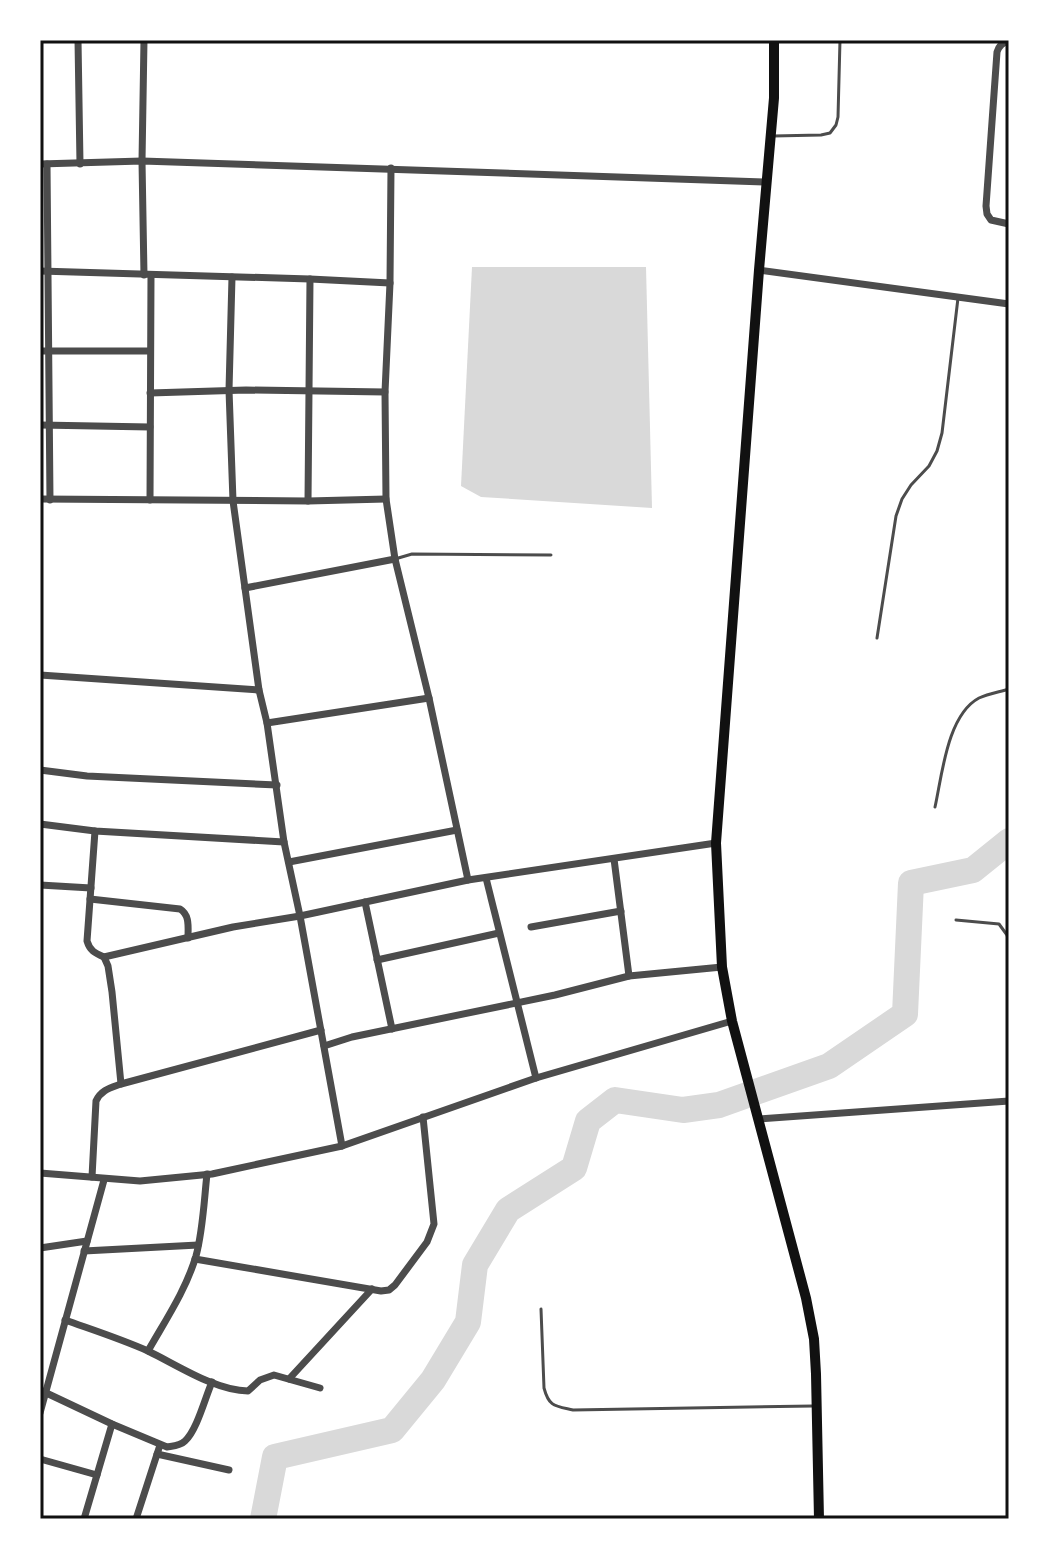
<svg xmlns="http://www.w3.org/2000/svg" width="1049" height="1559" viewBox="0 0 1049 1559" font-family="Overpass,sans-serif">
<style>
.water{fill:#d9d9d9}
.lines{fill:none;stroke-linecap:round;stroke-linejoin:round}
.river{stroke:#d9d9d9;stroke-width:26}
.service{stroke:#4c4c4c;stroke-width:3}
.minor{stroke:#4c4c4c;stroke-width:7}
.secondary{stroke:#111;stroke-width:10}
.neatline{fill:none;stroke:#111;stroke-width:3}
</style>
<rect width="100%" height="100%" fill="#fff"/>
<path class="water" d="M472,267H646L652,508L481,497L461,486Z"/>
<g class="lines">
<path class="river" d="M263,1519L275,1457L392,1430L433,1380L468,1322L475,1265L508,1210L574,1168L588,1121L615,1100L683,1110L719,1105L829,1066L905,1014L911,883L973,870L1009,841"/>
<g class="service">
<path d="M773,136L821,135L830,133L836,125L838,117L840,40"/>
<path d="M395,559L412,554L551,555"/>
<path d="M877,638L896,516L902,499L911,485L929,466L937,451L942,433L958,298"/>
<path d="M935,807C942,776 947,715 979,698C988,694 999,692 1009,689"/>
<path d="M956,920L999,924L1007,935L1009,942"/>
<path d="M541,1309L544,1388C549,1407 555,1406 573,1410L813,1406"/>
</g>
<g class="minor">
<path d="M78,40L80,164"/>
<path d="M1009,41C1002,42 999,46 997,52L986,206L987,214L991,220L1009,224"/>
<path d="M40,164L142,161L767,182"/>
<path d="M47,164L50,500"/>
<path d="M391,168L390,283L385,392L386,499L395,559L429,698L468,880"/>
<path d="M759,270L1009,304"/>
<path d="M40,271L310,279L390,283"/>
<path d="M144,275L142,161L144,40"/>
<path d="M232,277L229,390L233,501L259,690L267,723L284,842L300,916L342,1146"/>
<path d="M40,351H150"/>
<path d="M150,393L246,390L385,392"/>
<path d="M40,425L150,427"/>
<path d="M40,499L308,501L386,499"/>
<path d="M150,500L151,275"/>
<path d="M308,501L310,279"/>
<path d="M245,588L395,559"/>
<path d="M40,675L259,690"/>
<path d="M267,723L429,698"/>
<path d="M40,770L87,776L277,785"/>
<path d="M40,824L95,831L284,842"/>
<path d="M95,831L87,941C90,951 95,953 104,957L108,966L112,992L121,1084L321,1030"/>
<path d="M614,859L629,976"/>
<path d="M289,862L457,830"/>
<path d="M486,878L536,1078"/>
<path d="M40,885L91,888"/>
<path d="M90,899L180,909C190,915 188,927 188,938"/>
<path d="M365,902L392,1029"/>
<path d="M531,927L621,911"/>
<path d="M104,957L233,927L300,916L468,880L716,843"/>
<path d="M377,960L499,933"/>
<path d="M324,1046L352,1037L555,995L629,976L722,967"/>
<path d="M758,1119L1009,1101"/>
<path d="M40,1173L140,1181L212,1174L342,1146L536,1078L732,1021"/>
<path d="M92,1177L96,1101C101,1090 110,1088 121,1084"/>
<path d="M40,1248L87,1241"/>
<path d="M84,1251L198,1245"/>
<path d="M195,1259L381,1291L389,1290L395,1285L427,1242L434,1224L423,1117"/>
<path d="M65,1320C93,1330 121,1339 148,1351C177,1365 216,1391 248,1391L260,1380L274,1375L320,1388"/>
<path d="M148,1351C165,1321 186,1290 196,1256C203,1230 204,1201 207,1174"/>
<path d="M289,1379L372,1289"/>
<path d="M40,1390L112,1424L167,1447C173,1446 180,1446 185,1441C197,1430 205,1398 212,1382"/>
<path d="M40,1413L104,1180"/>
<path d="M157,1454L229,1470"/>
<path d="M40,1459L97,1475"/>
<path d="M84,1519L112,1424"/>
<path d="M136,1519L160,1445"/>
</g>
<path class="secondary" d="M774,40V98L759,270L716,843L722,967L732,1021L806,1298L814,1339L816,1374L819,1519"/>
</g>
<rect width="1049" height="1559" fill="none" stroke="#ffffff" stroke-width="84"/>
<rect x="42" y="42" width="965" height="1475" class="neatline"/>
</svg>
